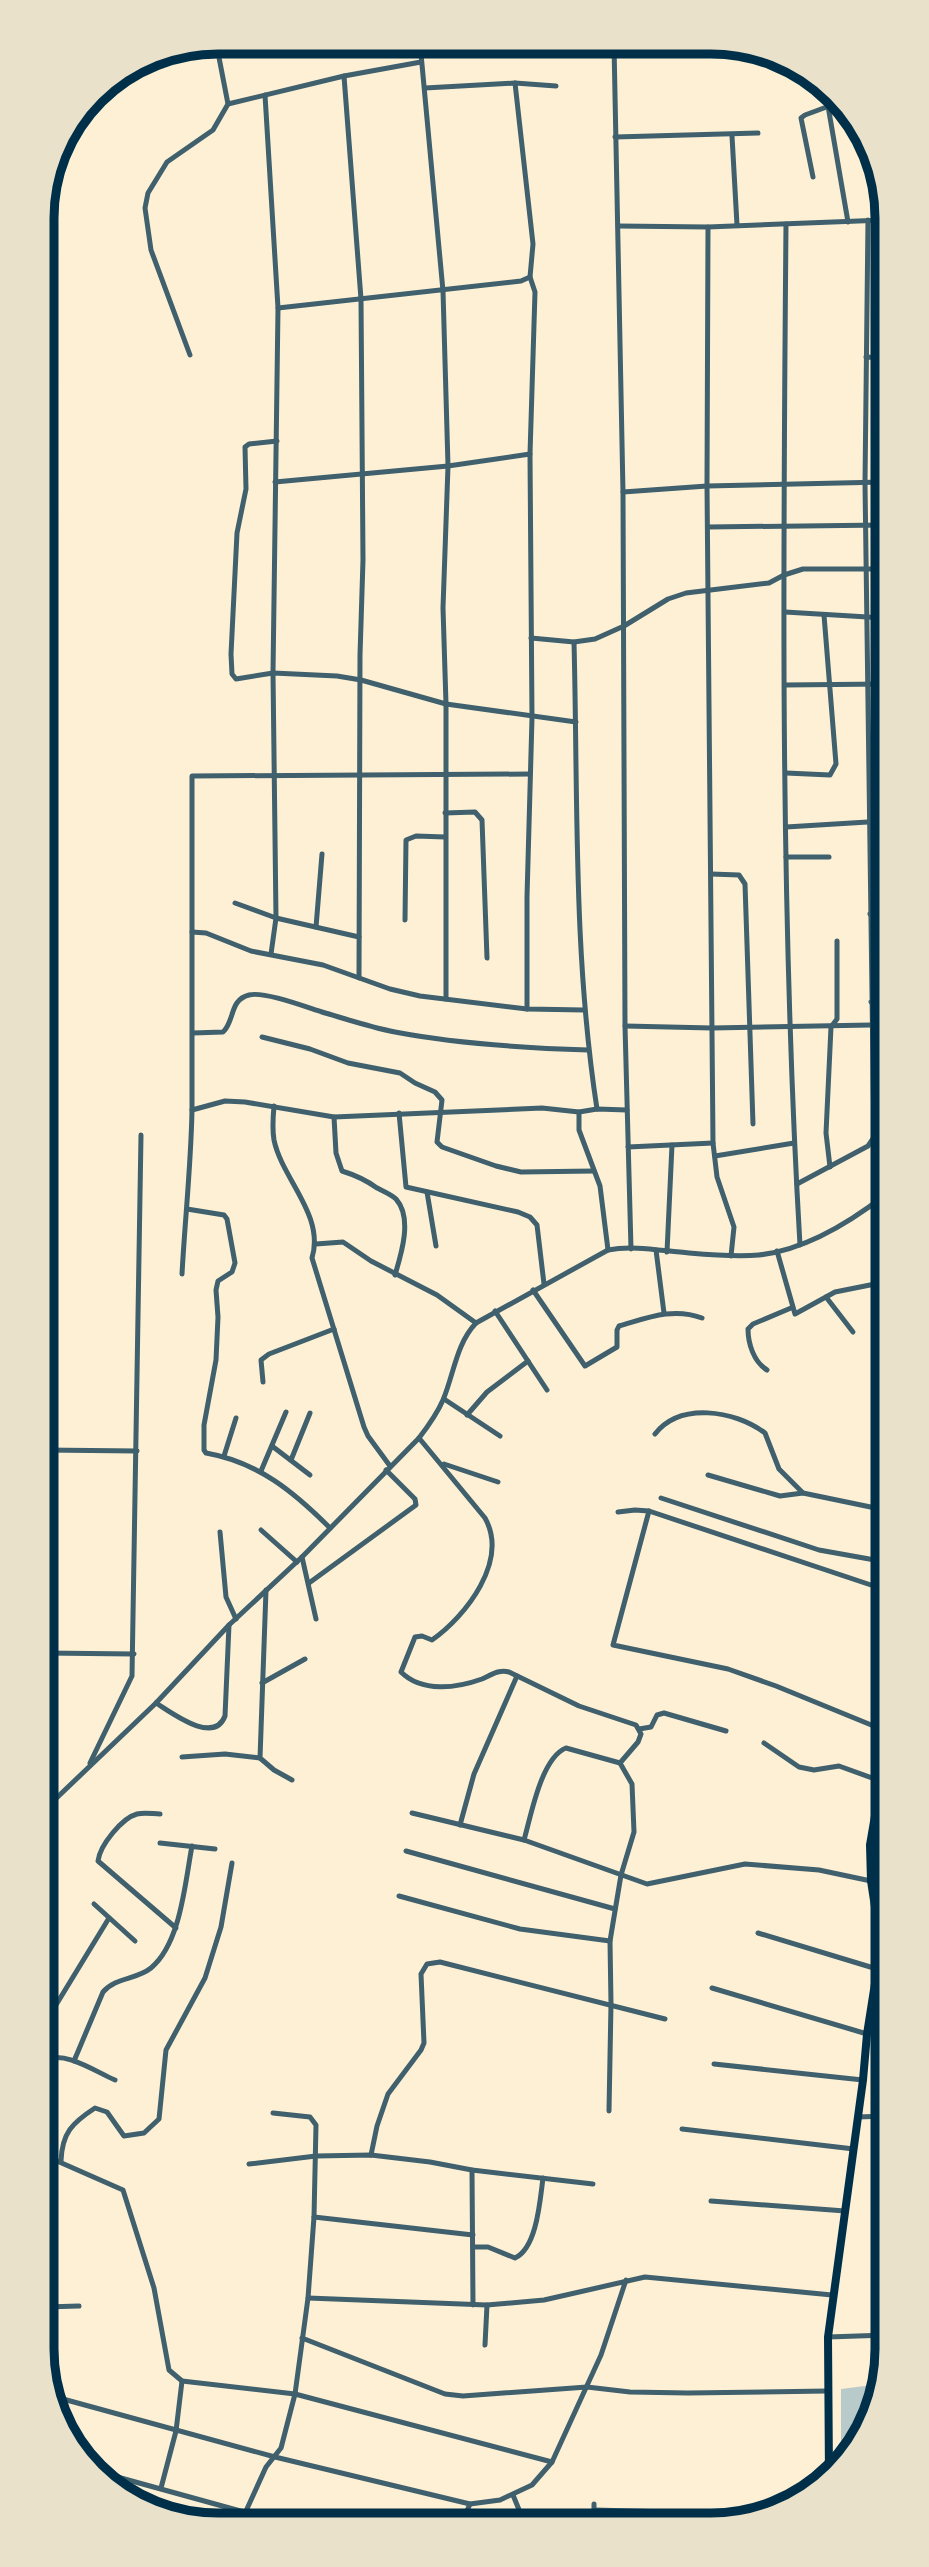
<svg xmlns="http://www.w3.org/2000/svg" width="929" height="2567" viewBox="0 0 929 2567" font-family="Signika,sans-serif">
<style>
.green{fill:#b9caca}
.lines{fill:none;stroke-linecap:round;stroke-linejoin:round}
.minor{stroke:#3f606c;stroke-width:5}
.secondary{stroke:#003049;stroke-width:8}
.rim{fill:none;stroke:#003049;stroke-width:9}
</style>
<rect width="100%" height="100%" fill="#fdf0d5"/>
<path class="green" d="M881,2384L874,2416L841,2467V2389Z"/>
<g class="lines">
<g class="minor">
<path d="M420,43L443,291L448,466L443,608L446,704V999"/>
<path d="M614,45L623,492L625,1026L631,1249"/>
<path d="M614,52L731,49L740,45"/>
<path d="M344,76L361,299L363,560L360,655L359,978"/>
<path d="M515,83L533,244L530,277L535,292L530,454L532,718L527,897V1009"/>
<path d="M425,88L515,83L556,86"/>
<path d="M265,95L278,308L273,673L276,918L271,954"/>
<path d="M228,104L344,76L421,62"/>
<path d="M828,106L848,222"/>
<path d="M732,136L737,225"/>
<path d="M615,137L758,133"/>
<path d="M813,177L801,118L805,115L840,102"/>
<path d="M868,220L865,483L874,1139"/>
<path d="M786,224C783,564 780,905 800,1245"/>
<path d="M618,226L708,227L884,220"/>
<path d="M708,227L707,486L713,1143L717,1177L734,1227L731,1256"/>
<path d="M278,308L521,281L530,277"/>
<path d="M190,355L151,250L145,208L148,193L167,162L213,130L228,104L216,42"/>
<path d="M866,357L884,358"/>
<path d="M277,441L249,444L245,447L246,489L237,533L231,654L232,674L236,679L273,673L337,676L361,680L446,704L576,722"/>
<path d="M275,482L448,466L530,454"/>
<path d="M623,492L707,486L884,482"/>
<path d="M708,527L884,525"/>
<path d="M785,612L884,618"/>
<path d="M531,638L574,642L595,639L624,626L668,599L686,593L769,583L784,575L803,569H884"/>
<path d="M574,642C578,798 573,954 597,1109"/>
<path d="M785,685L884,684"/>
<path d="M786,773L830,775L836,764L824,615"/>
<path d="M445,813L475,812L482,820L487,958"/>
<path d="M786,827L884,821"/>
<path d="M786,857H829"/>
<path d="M711,874L739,875L745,884L753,1124"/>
<path d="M235,903L276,918L359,937"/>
<path d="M870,914L885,910"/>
<path d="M405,920L406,840L416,836L445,837"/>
<path d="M316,927L322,854"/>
<path d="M192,932L206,933L251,951L323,965L390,989L420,996L527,1009L584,1010"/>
<path d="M871,1002L885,999"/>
<path d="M625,1026L712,1028L871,1025"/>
<path d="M193,1033L223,1032C235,1021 229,1000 249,995C264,991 306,1007 322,1012C346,1019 370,1027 395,1032C458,1044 523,1048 588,1050"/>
<path d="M262,1037L310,1049L348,1063L400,1073L415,1083L435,1092L442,1100L437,1142L442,1147L496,1166L521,1172L594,1171"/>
<path d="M274,1106C273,1117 272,1129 274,1140C282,1179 325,1215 312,1258L364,1427L368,1436L390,1466"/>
<path d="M192,1110L225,1101L245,1102L334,1117L542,1108L579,1112L597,1109L627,1110"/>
<path d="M579,1112V1130L600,1186L608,1250"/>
<path d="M399,1113L406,1187L518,1212L530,1217L537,1225L544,1284"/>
<path d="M334,1117L336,1153L342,1171C355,1175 366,1180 377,1188C383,1191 392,1195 396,1199C413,1218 401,1255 395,1275"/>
<path d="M628,1147L713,1143"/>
<path d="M715,1156L794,1143"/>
<path d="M830,1167L826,1133L831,1027L837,1019V941"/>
<path d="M797,1184L868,1146L885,1121"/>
<path d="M427,1192L436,1246"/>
<path d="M187,1209L224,1215L227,1219L235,1263L232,1272L218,1281L216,1290L218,1317L216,1360L204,1425V1450L206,1453C258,1462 294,1492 330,1528"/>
<path d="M316,1244L343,1242L371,1261L437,1295L476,1323"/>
<path d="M656,1250L664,1313"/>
<path d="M777,1251L795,1314L835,1292L885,1282"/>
<path d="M667,1252L672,1145"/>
<path d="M182,1274C185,1219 191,1165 192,1110V776L530,774"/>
<path d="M533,1290L585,1366L617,1347V1330L619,1326C647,1318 673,1307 702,1318"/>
<path d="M826,1297L853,1332"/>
<path d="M495,1311L547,1390"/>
<path d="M767,1370C754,1362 748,1344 748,1329L753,1324L791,1308"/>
<path d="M263,1382L261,1360L269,1354L334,1329"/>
<path d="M444,1399L500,1436"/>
<path d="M467,1415L487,1392L528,1361"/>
<path d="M655,1434C680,1402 734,1410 765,1433L779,1469L803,1493L885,1510"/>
<path d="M419,1438L485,1518C509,1561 466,1616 432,1640L422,1636L415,1637L401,1672C422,1693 457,1688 482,1679C491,1675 499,1669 509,1672L579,1706L636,1725L641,1734L638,1742L620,1763"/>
<path d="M272,1446L310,1475"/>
<path d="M44,1450L137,1451"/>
<path d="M54,1450L55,1653"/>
<path d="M224,1456L236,1418"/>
<path d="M291,1460L310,1413"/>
<path d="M444,1464L498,1482"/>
<path d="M261,1471L286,1412"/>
<path d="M708,1475L780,1496L803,1493"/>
<path d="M661,1498L819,1550L886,1562"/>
<path d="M649,1511L613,1645L728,1669L776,1686L886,1731"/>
<path d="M618,1512L635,1510L649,1511L886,1590"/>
<path d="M261,1530L297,1562"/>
<path d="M220,1532L226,1597L236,1619"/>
<path d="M302,1557L316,1619"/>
<path d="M309,1583L416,1505L415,1499L386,1470"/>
<path d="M266,1590L260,1758L274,1770L292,1780"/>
<path d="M44,1653L134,1654"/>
<path d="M262,1683L305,1659"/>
<path d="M156,1703C172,1713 214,1745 225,1716L229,1625"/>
<path d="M639,1729L651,1727L657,1715L664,1713L726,1731"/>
<path d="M764,1743L799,1767L814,1770L839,1766L886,1783"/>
<path d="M182,1757L225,1754L260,1758"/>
<path d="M90,1763L132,1676L141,1135"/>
<path d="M45,1809L156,1703L229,1625L302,1557L419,1438C429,1425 437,1414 443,1400C454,1374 456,1344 476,1323L608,1250C634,1245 662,1251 689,1253C712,1255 736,1257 759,1255C805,1250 849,1223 885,1195"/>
<path d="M412,1813L524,1840L647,1884L745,1864L819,1870L871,1881L886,1874"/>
<path d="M160,1814C153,1814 145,1812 137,1814C122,1818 100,1845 98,1861L176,1928"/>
<path d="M460,1825L474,1774L517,1676"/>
<path d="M524,1840C531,1816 541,1758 566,1748L620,1763L632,1784L634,1832L621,1875L610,1941L611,2004L609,2111"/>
<path d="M160,1843L215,1849"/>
<path d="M406,1851L615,1909"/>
<path d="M399,1896L520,1929L610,1941"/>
<path d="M94,1904L135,1941"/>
<path d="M758,1933L877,1969"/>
<path d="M712,1988L867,2034"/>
<path d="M45,2023L109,1918"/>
<path d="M45,2060C65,2050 96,2072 115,2080"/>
<path d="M74,2061L103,1992C116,1977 136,1980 151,1968C181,1943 185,1882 192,1846"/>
<path d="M714,2064L863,2080"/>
<path d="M858,2117L886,2116"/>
<path d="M682,2129L854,2149"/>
<path d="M371,2155L377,2126L388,2094L421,2050L424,2043L421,1974L427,1964L440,1962L665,2019"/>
<path d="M48,2157L123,2190L154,2288L169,2370L182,2381L295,2394L552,2462"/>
<path d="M61,2161C62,2133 72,2123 95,2108L107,2112L124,2136L144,2133L159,2119L166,2050L205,1978L221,1927L232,1863"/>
<path d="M249,2164L316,2156L371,2155L430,2162L472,2170L593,2184"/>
<path d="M472,2170L473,2305"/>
<path d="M711,2201L845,2211"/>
<path d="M314,2217L473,2235"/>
<path d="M473,2247H488L515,2258C537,2248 540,2200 543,2178"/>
<path d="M308,2298L487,2305L544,2300L645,2277L832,2295"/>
<path d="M45,2307L79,2306"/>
<path d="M828,2337L887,2335"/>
<path d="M302,2338L445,2394L463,2396L587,2387L630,2392L688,2393L827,2391"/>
<path d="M485,2345L487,2305"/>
<path d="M52,2396L275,2457L470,2504L500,2500L532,2485L552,2462L601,2355L626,2280"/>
<path d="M92,2470L244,2512"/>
<path d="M161,2488L176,2431L182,2381"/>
<path d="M513,2495L524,2522"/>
<path d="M594,2504V2522"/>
<path d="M594,2510L747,2514L755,2515L756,2518"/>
<path d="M241,2522L266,2467L281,2448L295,2394L308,2298L314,2217L316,2125L310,2117L273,2113"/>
<path d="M462,2522L470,2504"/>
</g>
<path class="secondary" d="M829,2477L828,2337L863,2080L867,2034L879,1958V1933L871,1881L870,1845L876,1810L886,1783"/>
</g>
<path d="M0 0H929V2567H0ZM218 54H711A164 164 0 0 1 875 218V2349A164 164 0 0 1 711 2513H218A164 164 0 0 1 54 2349V218A164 164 0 0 1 218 54Z" fill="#e9e1ca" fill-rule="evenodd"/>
<path class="rim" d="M218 54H711A164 164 0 0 1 875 218V2349A164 164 0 0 1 711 2513H218A164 164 0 0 1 54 2349V218A164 164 0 0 1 218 54Z"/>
</svg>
